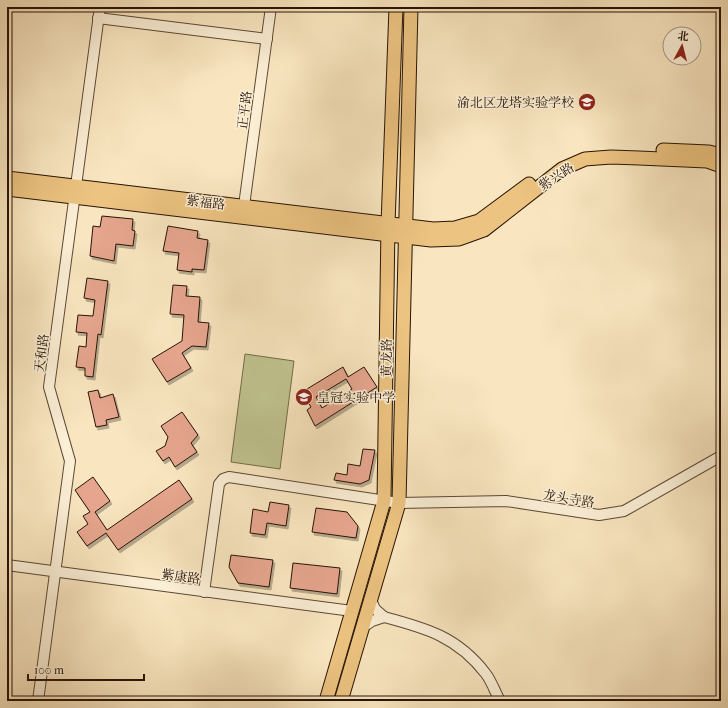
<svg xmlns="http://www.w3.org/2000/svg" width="728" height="708" viewBox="0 0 728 708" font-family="'IM FELL French Canon','Noto Serif SC',serif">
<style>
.green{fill:#c0c490;stroke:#736c4a}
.building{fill:#e7a68f;stroke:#261305;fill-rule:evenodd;filter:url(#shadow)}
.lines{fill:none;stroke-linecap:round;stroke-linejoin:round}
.minor-casing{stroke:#5b4834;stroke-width:12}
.major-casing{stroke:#261305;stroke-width:15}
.minor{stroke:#fbefd6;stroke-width:10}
.major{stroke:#ecc380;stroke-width:13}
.labels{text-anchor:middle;stroke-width:3;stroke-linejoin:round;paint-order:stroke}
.poi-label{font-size:13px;fill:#261305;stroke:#fbefd6;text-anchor:end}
.street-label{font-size:13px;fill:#261305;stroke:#fbefd6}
</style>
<defs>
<filter id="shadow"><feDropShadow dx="2" dy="3" stdDeviation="0" flood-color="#0004"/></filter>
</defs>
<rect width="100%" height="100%" fill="#f9e6c0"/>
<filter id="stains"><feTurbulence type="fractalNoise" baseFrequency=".005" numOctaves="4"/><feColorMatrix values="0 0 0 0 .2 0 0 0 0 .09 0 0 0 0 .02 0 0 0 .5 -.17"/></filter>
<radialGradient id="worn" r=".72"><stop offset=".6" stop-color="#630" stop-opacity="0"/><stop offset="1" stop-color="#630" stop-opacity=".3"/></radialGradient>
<path class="green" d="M245,354L294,361L280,469L231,462Z"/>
<g class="building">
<path d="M102,216L133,219L132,230L135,231L133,246L116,244L114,261L90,256L93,226L100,227Z"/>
<path d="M168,226L198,231L197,238L208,240L204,270L192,269V272L177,270L179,253L163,251Z"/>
<path d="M87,278L108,281L101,335L98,334L93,377L85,376V368L76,367L79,346L86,347L87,333L76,332L78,315L93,316L95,300L84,298Z"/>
<path d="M173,285L187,286L186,296L200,297L198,322L209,323L206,347L192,346L182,353L191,368L167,382L152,359L182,341L184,315L170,314Z"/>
<path d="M343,367L348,377L364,367L377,387L315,426L307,410L311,407L305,397L310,394L307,389ZM346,379L352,389L322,408L316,397Z"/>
<path d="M98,390L100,398L113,394L119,417L106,420L107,425L96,427L88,392Z"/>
<path d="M182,412L198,435L191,443L197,452L175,467L169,457L163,461L156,451L165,446L168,437L161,426Z"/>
<path d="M363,449L375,450L369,480L360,484L334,480L336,473L347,475L348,464L360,466Z"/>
<path d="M93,477L110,501L95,512L107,530L179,480L192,499L118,550L106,533L87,546L77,532L88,524L83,516L90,512L75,490Z"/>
<path d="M270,502L289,505L286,526L267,523L265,535L250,533L253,509L268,512Z"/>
<path d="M316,508L347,512L358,526L356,538L312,532Z"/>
<path d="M231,555L273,560L269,587L238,583L229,567Z"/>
<path d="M293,563L340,568L337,594L290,588Z"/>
</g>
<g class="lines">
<defs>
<g id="minor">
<path d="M98,18L267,39"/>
<path d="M243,213L271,7"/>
<path d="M7,565L352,611"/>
<path d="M204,592L219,484L223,479L229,477L399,503L506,501L599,515L624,511L721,456"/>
<path d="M371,600L375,609L384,617"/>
<path d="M384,617C426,628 458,637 486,674C492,682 495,692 500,701"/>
<path d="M363,627L372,621L384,617"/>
<path d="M38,701L70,461L49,387L100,7"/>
</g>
<g id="major">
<path d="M663,150L709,152L721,155"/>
<path d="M7,178L433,229L455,228L479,221L529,184"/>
<path d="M7,189L431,240L459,239L484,230L562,169L585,159L611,157L639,158L707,161L721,166"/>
<path d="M326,701L384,501L388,224L396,7"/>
<path d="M341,701L399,503L411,7"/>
</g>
</defs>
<use href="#minor" class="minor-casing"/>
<use href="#major" class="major-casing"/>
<use href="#minor" class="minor"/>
<use href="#major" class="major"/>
</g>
<defs>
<symbol id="school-disc" viewBox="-11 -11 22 22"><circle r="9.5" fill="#8f2418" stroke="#fbefd6"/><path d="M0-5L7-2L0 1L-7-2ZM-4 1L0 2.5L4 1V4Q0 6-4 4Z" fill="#fff"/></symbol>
</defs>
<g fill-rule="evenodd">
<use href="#school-disc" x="577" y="92" width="20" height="20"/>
<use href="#school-disc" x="294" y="387" width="20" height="20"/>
</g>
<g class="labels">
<g class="poi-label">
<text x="574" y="107">渝北区龙塔实验学校</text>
<text x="317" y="402" text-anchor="start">皇冠实验中学</text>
</g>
<g class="street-label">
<text transform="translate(244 110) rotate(-82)" y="5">正平路</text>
<text transform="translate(556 176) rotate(-33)" y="5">紫兴路</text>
<text transform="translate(206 202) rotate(7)" y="5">紫福路</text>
<text transform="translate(41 353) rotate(-82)" y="5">天和路</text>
<text transform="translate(386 358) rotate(-89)" y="5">黄龙路</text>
<text transform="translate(569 498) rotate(9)" y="5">龙头寺路</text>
<text transform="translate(181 576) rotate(8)" y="5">紫康路</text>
</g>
</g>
<rect width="728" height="708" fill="none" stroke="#f9e6c0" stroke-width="24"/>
<rect x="8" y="8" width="712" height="692" fill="none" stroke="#261305" stroke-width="2"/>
<rect x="12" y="12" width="704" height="684" fill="none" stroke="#261305"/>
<g transform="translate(682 46) rotate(7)"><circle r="19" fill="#fbefd6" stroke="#a69782"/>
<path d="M0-3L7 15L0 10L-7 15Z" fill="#8f2418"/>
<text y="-6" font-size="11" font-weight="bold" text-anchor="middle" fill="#261305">北</text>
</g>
<path d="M28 674v6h116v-6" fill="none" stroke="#261305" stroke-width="2"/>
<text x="34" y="674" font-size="12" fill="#261305" stroke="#fbefd6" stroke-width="3" paint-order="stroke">100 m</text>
<rect width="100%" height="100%" filter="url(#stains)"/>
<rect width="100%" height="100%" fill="url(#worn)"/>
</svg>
